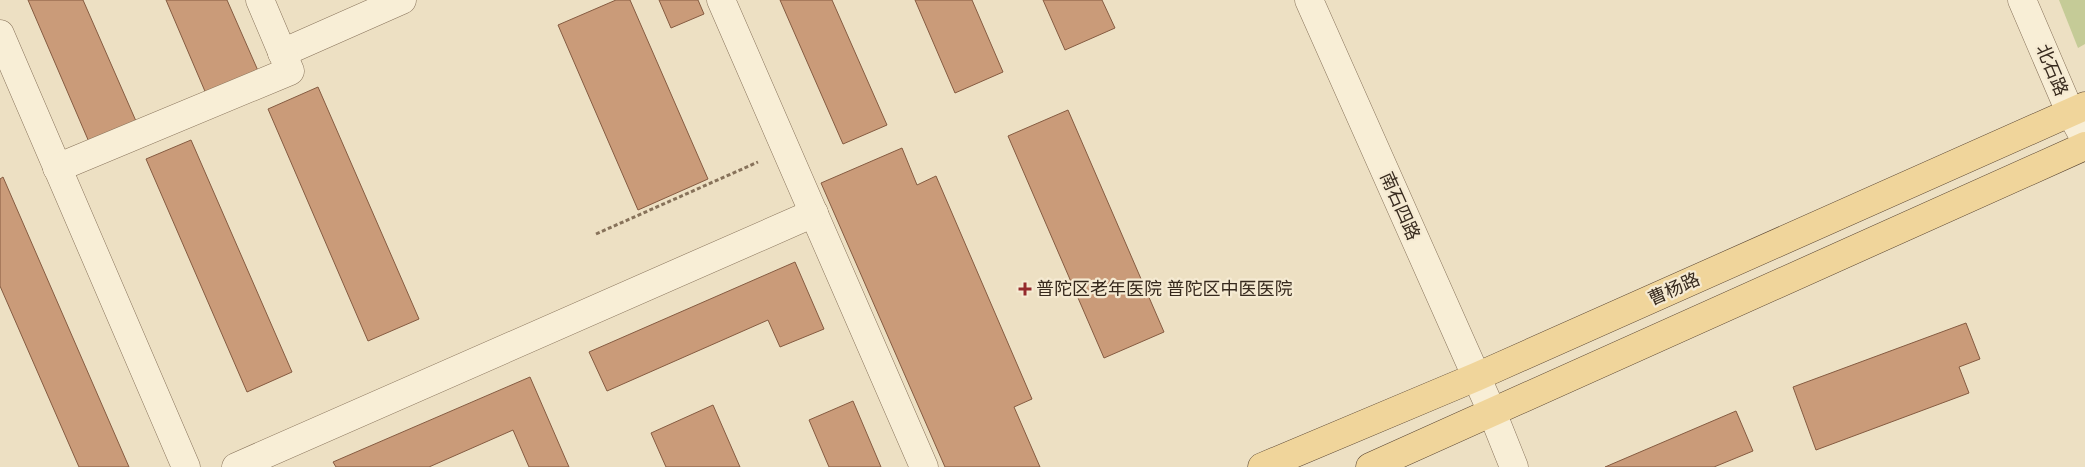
<svg xmlns="http://www.w3.org/2000/svg" width="2085" height="467" viewBox="0 0 2085 467" font-family="'Playfair Display','Noto Sans SC',serif">
<style>
.green{fill:#c5cb97}
.building{fill:#ca9b79;stroke:#855b41}
.lines{fill:none;stroke-linecap:round;stroke-linejoin:round}
.minor-casing{stroke:#87725a;stroke-width:29}
.major-casing{stroke:#55402e;stroke-width:29}
.path{stroke:#87725a;stroke-width:3;stroke-dasharray:4 2.5;stroke-linecap:butt}
.minor{stroke:#f8eed6;stroke-width:28}
.major{stroke:#f0d59b;stroke-width:28}
.poi-dot{fill:#942b2d;stroke:#f5ead2;stroke-width:2}
.labels{text-anchor:middle;stroke-width:4.5;stroke-linejoin:round;paint-order:stroke}
.street-label{font-size:18px;fill:#372a1e;stroke:#f5ead2}
.poi-label{font-size:18px;fill:#372a1e;stroke:#f5ead2;text-anchor:start}
</style>
<rect width="100%" height="100%" fill="#ede0c3"/>
<path class="green" d="M2059,0H2085V44L2078,48Z"/>
<g class="building">
<path d="M28,0H83L139,128L92,149Z"/>
<path d="M166,0H227L259,73L207,96Z"/>
<path d="M616,0H630L708,179L638,210L558,25Z"/>
<path d="M659,0H698L704,14L671,28Z"/>
<path d="M780,0H832L887,125L843,144Z"/>
<path d="M915,0H972L1003,72L955,93Z"/>
<path d="M1043,0H1102L1115,28L1065,50Z"/>
<path d="M318,87L419,319L368,341L268,109Z"/>
<path d="M1068,110L1164,332L1104,358L1008,136Z"/>
<path d="M191,140L292,372L247,392L146,159Z"/>
<path d="M902,148L917,185L936,176L1032,399L1014,407L1040,467H945L821,183Z"/>
<path d="M3,177L129,467H79L0,286V179Z"/>
<path d="M795,262L824,329L780,347L768,320L607,391L589,352Z"/>
<path d="M1966,323L1980,359L1959,367L1969,393L1816,450L1793,387Z"/>
<path d="M530,377L569,467H529L513,430L429,467H336L333,462Z"/>
<path d="M853,401L881,467H829L809,420Z"/>
<path d="M713,405L740,467H666L651,433Z"/>
<path d="M1736,411L1753,451L1714,467H1605Z"/>
</g>
<g class="lines">
<defs>
<g id="minor">
<path d="M721,0L924,467"/>
<path d="M1309,0L1492,412L1514,467"/>
<path d="M2022,0L2070,112L2085,139"/>
<path d="M0,34L186,467"/>
<path d="M282,53L402,0"/>
<path d="M57,168L290,71L260,0"/>
<path d="M236,467L814,213"/>
</g>
<g id="major">
<path d="M1262,467L1476,377L2085,106"/>
<path d="M1370,467L2085,146"/>
</g>
</defs>
<use href="#minor" class="minor-casing"/>
<use href="#major" class="major-casing"/>
<path class="path" d="M596,234L758,162"/>
<use href="#minor" class="minor"/>
<use href="#major" class="major"/>
</g>
<path class="poi-dot" d="M1022.5 281.5h5v5h5v5h-5v5h-5v-5h-5v-5h5z"/>
<g class="labels">
<g class="street-label">
<text transform="translate(2052 70) rotate(67)" y="6">北石路</text>
<text transform="translate(1400 206) rotate(66)" y="6">南石四路</text>
<text transform="translate(1674 289) rotate(-24)" y="6">曹杨路</text>
</g>
<g class="poi-label">
<text x="1036" y="295">普陀区老年医院 普陀区中医医院</text>
</g>
</g>
</svg>
